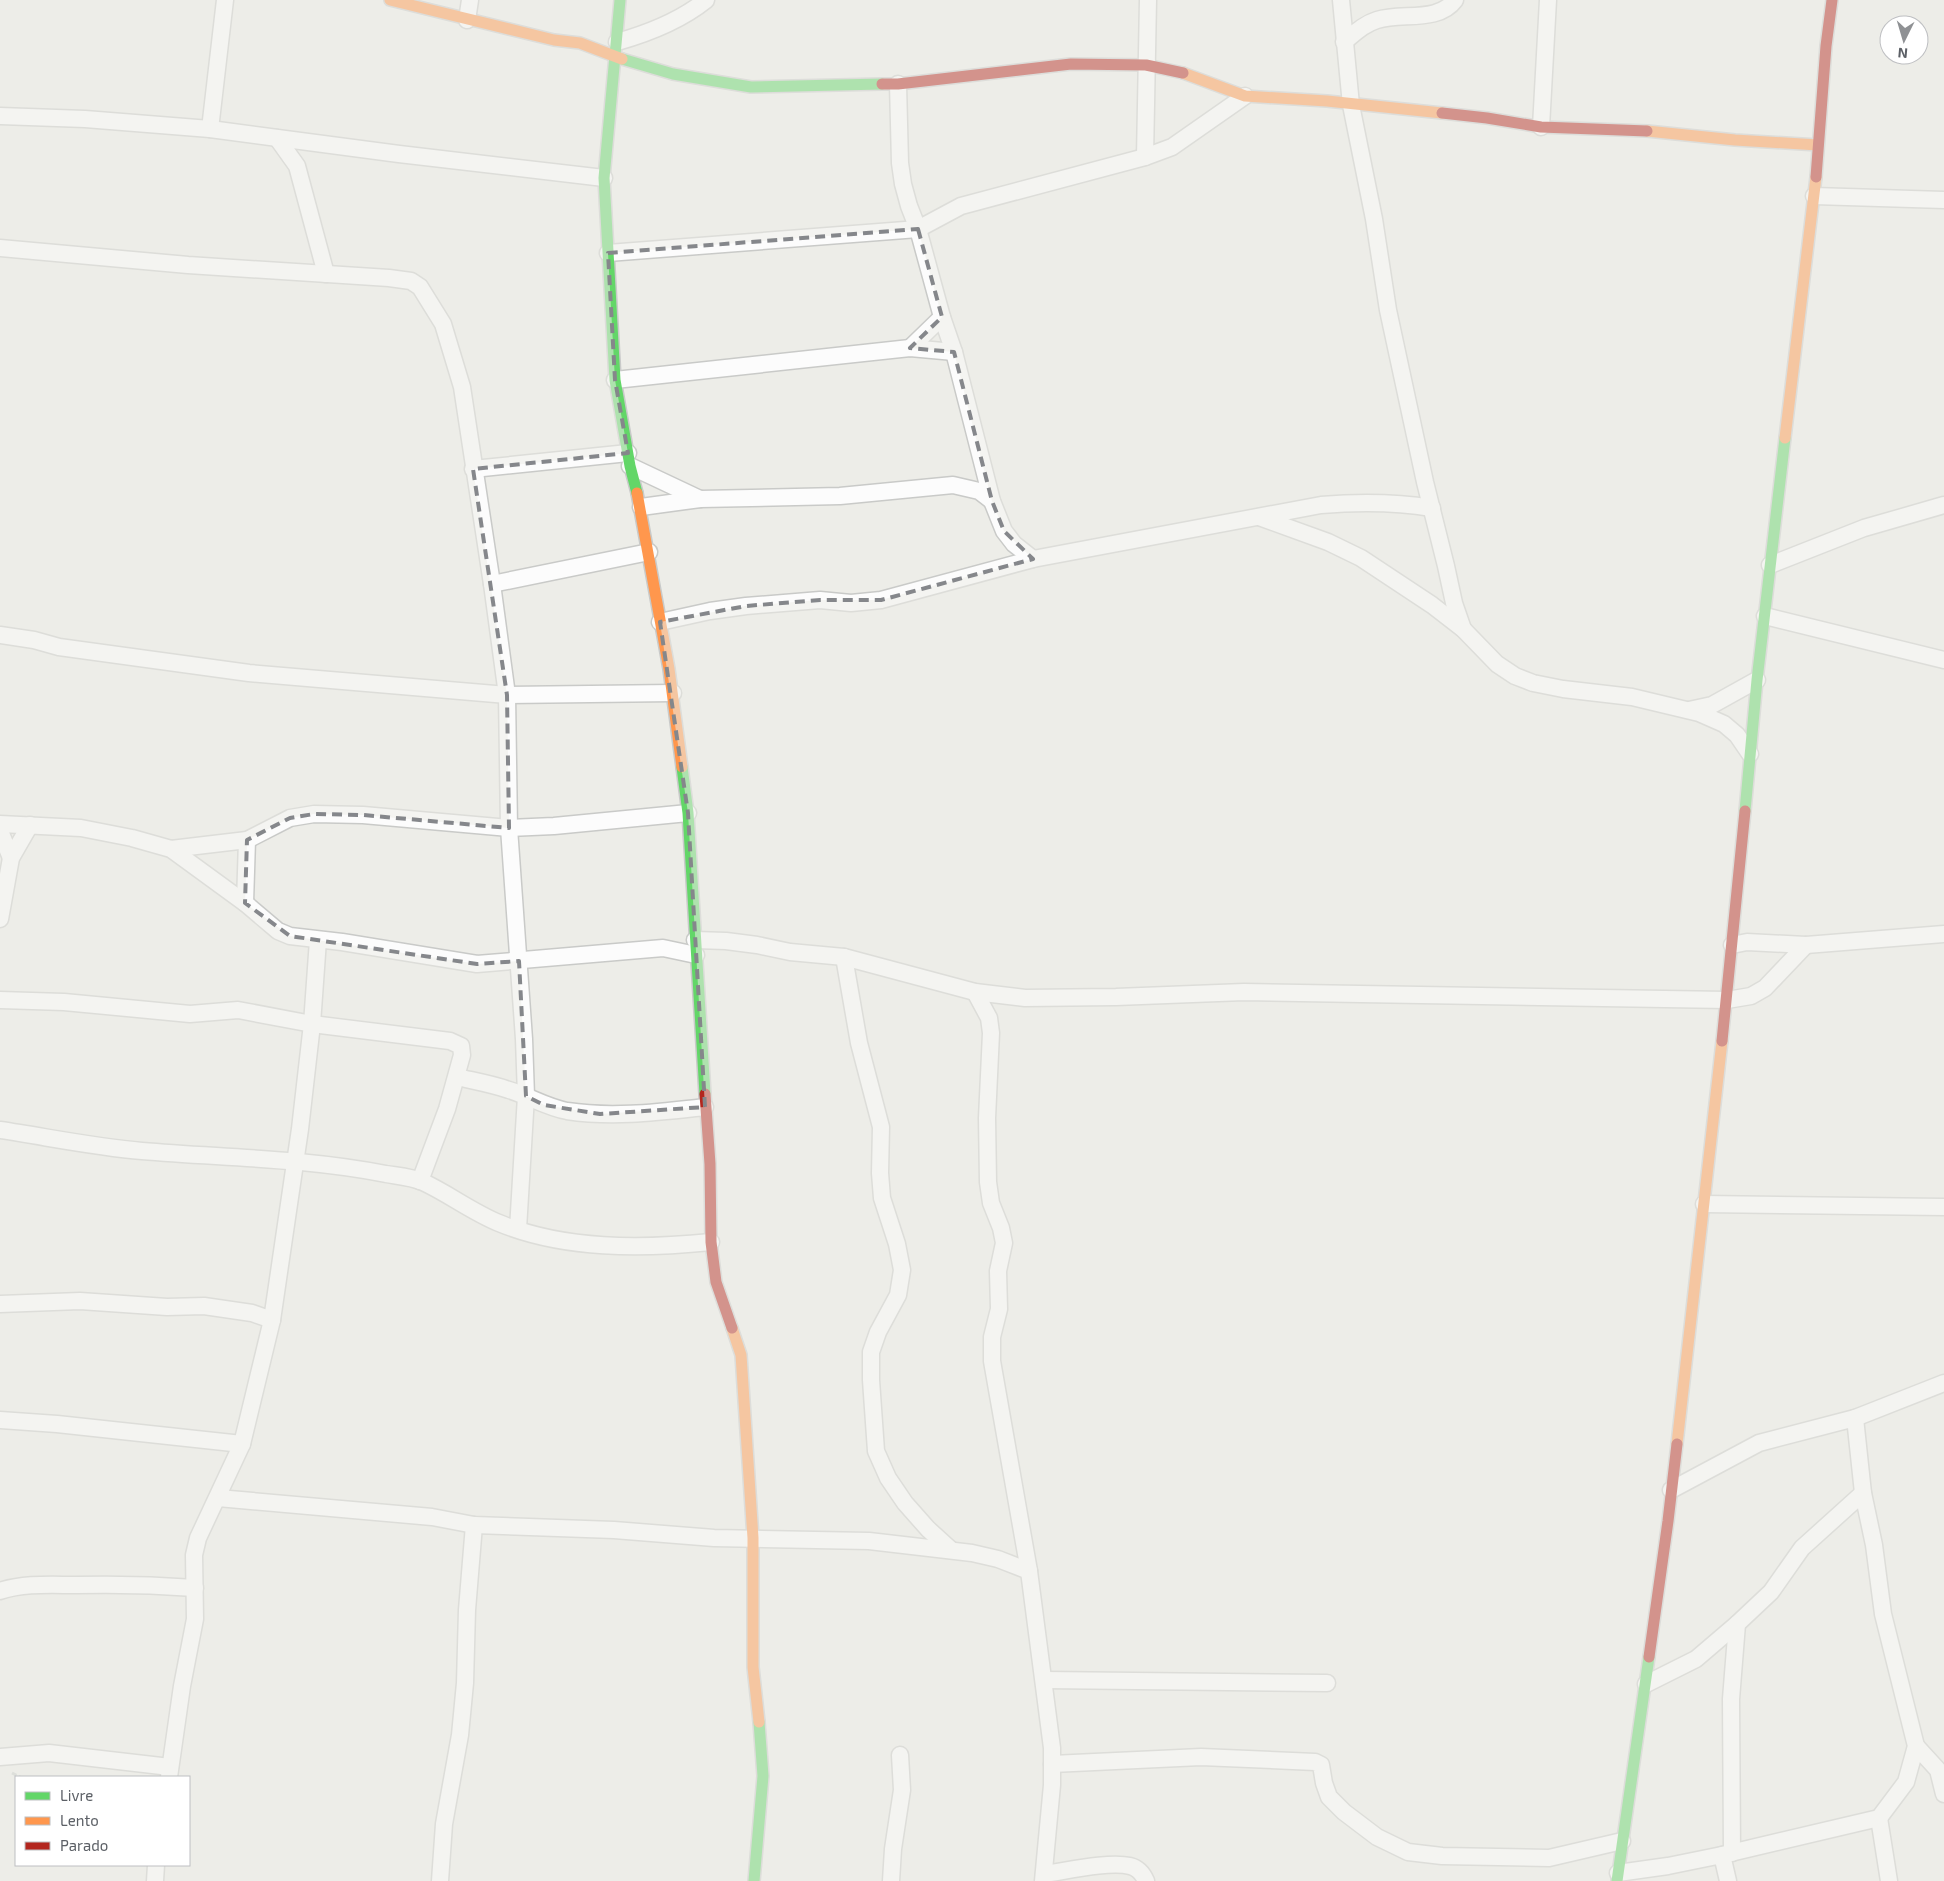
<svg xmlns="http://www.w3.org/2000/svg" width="1944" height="1881" viewBox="0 0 1944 1881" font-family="'Exo 2',sans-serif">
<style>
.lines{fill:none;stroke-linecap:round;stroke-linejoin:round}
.street-casing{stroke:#c9cac8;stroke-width:19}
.fast-casing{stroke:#c9cac9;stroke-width:14}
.slow-casing{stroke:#c9cac9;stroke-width:14}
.jam-casing{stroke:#c9cac9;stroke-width:14}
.path{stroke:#c9cecb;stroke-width:3;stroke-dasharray:5 2.5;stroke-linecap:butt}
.street{stroke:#fcfcfc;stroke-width:16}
.fast{stroke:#63d668;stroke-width:11}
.slow{stroke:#ff974d;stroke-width:11}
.jam{stroke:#b3261e;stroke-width:11}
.marked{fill:none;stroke:#85878b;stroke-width:4;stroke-dasharray:10 6;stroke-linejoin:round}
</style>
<rect width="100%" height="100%" fill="#edede8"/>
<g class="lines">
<defs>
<g id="street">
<path d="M1341,0L1351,105L1374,219L1388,310L1425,482L1446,566L1454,603L1463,629"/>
<path d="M467,20L470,0"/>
<path d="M617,42C649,33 680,21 706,0"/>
<path d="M1344,42C1355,33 1364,24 1377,20C1402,12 1438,23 1455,0"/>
<path d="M898,84L900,163L903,184L909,206L918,229L942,317L954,352L992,501L1004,531L1014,544L1033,559"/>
<path d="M0,116L85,119L210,129L399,154L604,178"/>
<path d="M1541,127L1548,0"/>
<path d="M210,129L225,0"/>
<path d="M277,138L297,166L326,274"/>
<path d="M1145,157L1148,0"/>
<path d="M1814,196L1944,200"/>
<path d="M0,248L188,265L389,278L411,281L420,287L443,324L462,387L492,584L507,695L509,828L524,1039L526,1096L518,1229"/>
<path d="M608,253L918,229L961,206L1145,157L1172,147L1245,96"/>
<path d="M910,348L942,317"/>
<path d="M615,380L910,348L954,352"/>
<path d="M630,466L700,499"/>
<path d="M473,469L628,453"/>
<path d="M641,507L700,499L840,496L953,485L979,491L992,501"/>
<path d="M1259,517L1328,542L1361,558L1432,605L1463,629L1497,664L1515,676L1533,683L1563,689L1632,697L1699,713L1724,724L1737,735L1750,754"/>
<path d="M1770,565L1864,528L1944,505"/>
<path d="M492,584L649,552"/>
<path d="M1765,616L1944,660"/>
<path d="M660,622L710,611L746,606L820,600L851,603L881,600L1033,559L1321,505C1359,502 1395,502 1432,508"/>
<path d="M0,635L34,640L59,647L249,673L507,695L673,693"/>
<path d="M1689,710L1712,705L1757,680"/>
<path d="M0,824L81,828L132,838L171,849L245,903L278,931L290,936L342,942L477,964L663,948L696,955"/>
<path d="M0,831L11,858"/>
<path d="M171,849L247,840L290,818L314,814L363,815L509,828L554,826L688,813"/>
<path d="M245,903L247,840"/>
<path d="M0,919L11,858L30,825"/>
<path d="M695,940L726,941L757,945L790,952L844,957L975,992L1025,998L1116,997L1244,992L1727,1000L1751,996L1765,988L1806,945"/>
<path d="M1732,945L1747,942L1806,945L1944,934"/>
<path d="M844,957L859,1043L881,1127L880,1173L882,1198L897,1244L902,1270L898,1295L878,1332L871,1352V1380L876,1451L888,1478L905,1503L928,1529L950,1549"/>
<path d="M975,992L989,1018L991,1033L987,1118L988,1182L991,1203L1001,1228L1004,1243L998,1271L999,1309L992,1337V1361L1029,1571"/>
<path d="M0,1000L64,1002L190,1014L238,1010L312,1024L450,1041L461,1046L462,1055L447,1109L420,1181"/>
<path d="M457,1077C474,1081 492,1084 509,1090C529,1096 546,1107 567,1111C613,1118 659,1112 705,1107"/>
<path d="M0,1130C47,1137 95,1147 142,1151C224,1158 305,1158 386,1174C398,1176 412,1177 423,1182C449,1194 472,1212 499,1223C564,1250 642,1249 711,1242"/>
<path d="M1704,1204L1944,1207"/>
<path d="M0,1304L80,1301L167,1307L204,1306L252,1313L272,1320"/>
<path d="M0,1420L57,1424L242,1444"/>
<path d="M1671,1490L1759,1443L1855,1418L1944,1383"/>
<path d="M218,1498L432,1517L474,1525L614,1530L714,1538L869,1541L972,1553L998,1559L1029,1571L1052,1748V1785L1043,1881"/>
<path d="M0,1591C24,1583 51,1585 76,1585C116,1584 155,1585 195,1588"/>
<path d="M1044,1680L1327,1683"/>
<path d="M1646,1684L1696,1659L1737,1624L1771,1592L1802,1548L1863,1493"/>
<path d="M1916,1746L1938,1770L1944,1794"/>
<path d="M0,1757L49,1753L170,1767"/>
<path d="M1052,1764L1201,1757L1315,1762L1321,1765L1324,1783L1329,1797L1344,1812L1377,1837L1408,1852L1442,1856L1549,1858L1622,1841"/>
<path d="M169,1777L182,1686L195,1619L194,1555L198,1538L242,1444L272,1320L300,1129L312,1024L318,940"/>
<path d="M1879,1818L1889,1881"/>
<path d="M1732,1853L1731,1699L1737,1624"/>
<path d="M1722,1855L1879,1818L1906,1782L1916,1746L1883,1614L1874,1545L1863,1493L1855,1418"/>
<path d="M1618,1873L1668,1866L1722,1855L1728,1881"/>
<path d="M1044,1874C1066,1871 1109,1861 1130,1866C1138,1868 1143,1874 1146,1881"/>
<path d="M155,1881L156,1865"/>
<path d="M440,1881L444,1824L460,1735L465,1683L467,1610L474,1525"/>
<path d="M891,1881L893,1849L902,1790L900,1755"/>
</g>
<g id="fast">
<path d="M620,0L604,178L615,380L630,466L637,493"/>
<path d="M622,59L673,74L751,87L882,84"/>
<path d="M682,767L688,813L705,1094"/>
<path d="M1745,811L1757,680L1785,438"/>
<path d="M754,1881L763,1776L759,1722"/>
<path d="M1617,1881L1649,1657"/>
</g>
<g id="slow">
<path d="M390,0L554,40L580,43L622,59"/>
<path d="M1183,73L1245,96L1327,101L1442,113"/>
<path d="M1647,131L1735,140L1818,145"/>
<path d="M1785,438L1816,177"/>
<path d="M637,493L669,669L682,767"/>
<path d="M732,1328L741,1355L753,1538V1667L759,1722"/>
<path d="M1677,1444L1722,1041"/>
</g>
<g id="jam">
<path d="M882,84H898L1071,64L1146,65L1183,73"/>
<path d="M1442,113L1487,118L1541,127L1647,131"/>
<path d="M1816,177L1826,46L1832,0"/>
<path d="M1722,1041L1745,811"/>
<path d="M705,1094L710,1164L711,1242L716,1282L732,1328"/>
<path d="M1649,1657L1668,1521L1677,1444"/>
</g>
</defs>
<use href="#street" class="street-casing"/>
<use href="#fast" class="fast-casing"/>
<use href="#slow" class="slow-casing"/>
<use href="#jam" class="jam-casing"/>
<path class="path" d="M12,1773L20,1777"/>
<use href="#street" class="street"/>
<use href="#fast" class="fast"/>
<use href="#slow" class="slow"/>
<use href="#jam" class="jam"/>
</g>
<path d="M0 0H1944V1881H0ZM918,229L942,317L910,348L954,352L992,501L1004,531L1033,559L881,600H820L746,606L660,622L688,813L705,1107L600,1114L544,1105L526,1096L519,961L477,964L290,936L245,903L247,840L290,818L314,814L363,815L509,828L507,695L473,469L628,453L615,380L608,253Z" fill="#edede8" fill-opacity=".55" fill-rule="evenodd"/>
<path class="marked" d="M918,229L942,317L910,348L954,352L992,501L1004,531L1033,559L881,600H820L746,606L660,622L688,813L705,1107L600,1114L544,1105L526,1096L519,961L477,964L290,936L245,903L247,840L290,818L314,814L363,815L509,828L507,695L473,469L628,453L615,380L608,253Z"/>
<rect x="15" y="1776" width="175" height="90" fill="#ffffff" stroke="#bebfc2"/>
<rect x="25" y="1792" width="25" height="8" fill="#63d668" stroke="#bebfc2"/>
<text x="60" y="1801" font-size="15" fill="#5c6066">Livre</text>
<rect x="25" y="1817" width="25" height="8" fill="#ff974d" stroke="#bebfc2"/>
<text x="60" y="1826" font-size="15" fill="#5c6066">Lento</text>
<rect x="25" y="1842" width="25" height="8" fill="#b3261e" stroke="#bebfc2"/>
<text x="60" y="1851" font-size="15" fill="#5c6066">Parado</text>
<g transform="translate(1904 40) rotate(185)"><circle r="24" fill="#ffffff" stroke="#bebfc2"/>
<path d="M0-4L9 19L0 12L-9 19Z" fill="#8f9194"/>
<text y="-8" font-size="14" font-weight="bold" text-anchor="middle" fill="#5c6066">N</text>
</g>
</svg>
